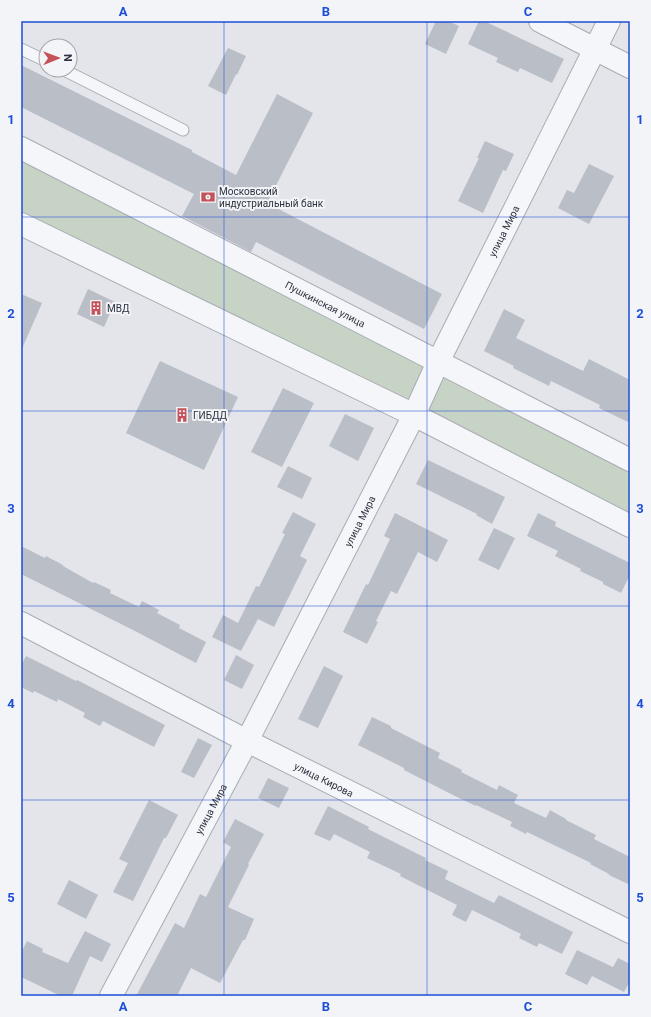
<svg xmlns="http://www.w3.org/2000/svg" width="651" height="1017" viewBox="0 0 651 1017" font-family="Roboto,sans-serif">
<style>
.green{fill:#c7d3c5}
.building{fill:#babec7}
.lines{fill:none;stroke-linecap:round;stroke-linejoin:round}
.service-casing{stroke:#a8acb4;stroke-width:13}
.minor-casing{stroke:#a8acb4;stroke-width:24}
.tertiary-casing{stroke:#a8acb4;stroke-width:24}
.service{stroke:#f5f6f9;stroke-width:11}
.minor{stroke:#f5f6f9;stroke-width:22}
.tertiary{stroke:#f5f6f9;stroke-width:22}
.grid{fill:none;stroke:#1d4ed8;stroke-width:1;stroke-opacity:0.55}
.labels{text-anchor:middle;stroke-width:4;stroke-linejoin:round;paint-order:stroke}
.poi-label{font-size:10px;fill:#2c3241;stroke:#f3f4f7;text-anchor:start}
.street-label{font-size:10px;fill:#2c3241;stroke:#f3f4f7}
.neatline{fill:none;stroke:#1d4ed8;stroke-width:1.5}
.grid-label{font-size:13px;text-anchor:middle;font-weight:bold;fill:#1d4ed8}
</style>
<rect width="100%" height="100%" fill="#e3e5ea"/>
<g class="green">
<path d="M21,158L432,364L411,408L21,216Z"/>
<path d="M444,374L630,470V513L426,409Z"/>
</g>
<g class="building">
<path d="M436,21H448L459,26L446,54L425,44Z"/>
<path d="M479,21H484L564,59L552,83L520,68L518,72L496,62L498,58L468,44Z"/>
<path d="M228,48L246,56L237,75L236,74L226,95L208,86Z"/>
<path d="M21,65L192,150V152L236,175L277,94L313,113L267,203L442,294L424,329L256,242L251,252L182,216L194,194L21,107Z"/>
<path d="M485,141L514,154L506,171L503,170L483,213L458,201L479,158H477Z"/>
<path d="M589,164L614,176L589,224L558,208L567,190L574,193Z"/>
<path d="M88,289L115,302L104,327L77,314Z"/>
<path d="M21,294L42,303L21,351Z"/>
<path d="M504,309L525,320L516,338L583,371L589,359L630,380V423L599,408L600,405L551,381L549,386L513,368L514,366L484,351Z"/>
<path d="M160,361L238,397L204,470L126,433Z"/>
<path d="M283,388L314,403L282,467L251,452Z"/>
<path d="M345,414L374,428L358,461L329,446Z"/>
<path d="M428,460L505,497L492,524L476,515L477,514L416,484Z"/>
<path d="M288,466L312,478L302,499L277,487Z"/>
<path d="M293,512L316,524L300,556L307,560L274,627L258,619L241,651L212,637L223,615L238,623L256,586L259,587L285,534L282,533Z"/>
<path d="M395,513L448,540L437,562L418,552L397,594L391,591L376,621L378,622L367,644L343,632L366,584L368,585L390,539L384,536Z"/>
<path d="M538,513L556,522L555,526L630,563V575L621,593L603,584V582L580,571L581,569L555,556L558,551L527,536Z"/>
<path d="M494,528L515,538L499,570L478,560Z"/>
<path d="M21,546L45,558L46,556L63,565V566L93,583L94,582L111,590L110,593L139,607L142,601L159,610L157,613L180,625L179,628L206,642L196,663L133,630L21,574Z"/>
<path d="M236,655L254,665L242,689L224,680Z"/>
<path d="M26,656L76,681L77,680L165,725L154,747L103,721L100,726L83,717L85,713L58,699L57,702L34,691L33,693L21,687V665Z"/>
<path d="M324,666L343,676L318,728L298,719Z"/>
<path d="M372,717L391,726V728L440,753L438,758L462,770L461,772L497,790L499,785L518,795L514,803L546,818L550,810L566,819V820L596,835L594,839L630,857V885L609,875V874L590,864L591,863L527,832L526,834L510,826L512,822L476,805V806L455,796L404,770V768L358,745Z"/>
<path d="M198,738L212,745L194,778L181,772Z"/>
<path d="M268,778L289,788L279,808L258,798Z"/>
<path d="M149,800L178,815L166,838H164L133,901L113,892L128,863L119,859Z"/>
<path d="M328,806L369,827L368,829L426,858L425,860L448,871L445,879L494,903L499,895L573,932L562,954L539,943L537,947L519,938L521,934L472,910L466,922L452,915L457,905L400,876L401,874L367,858L370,852L334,834L330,841L314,834Z"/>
<path d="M235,819L264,834L248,864L249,865L228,907L254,919L245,940H243L220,983L191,968L177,996H136L175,923L184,928L200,894L206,897L231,847L223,842Z"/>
<path d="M69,880L98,895L86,919L57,904Z"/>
<path d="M85,931L111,944L102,962L90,956L72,996H61L21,977V953L27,941L43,949L42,952L68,963Z"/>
<path d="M577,950L613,967L618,958L630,964V981L624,992L592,976L587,985L565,974Z"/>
</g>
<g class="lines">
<defs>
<g id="service">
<path d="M21,49L46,61"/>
<path d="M64,70L183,130"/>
</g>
<g id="minor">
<path d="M540,21L630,67"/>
<path id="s1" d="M21,148L630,460"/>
<path d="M21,224L414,415L630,526"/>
<path id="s2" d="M111,996L247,741L414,415L438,362L609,21"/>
</g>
<g id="tertiary">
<path id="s3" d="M21,623L247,741L630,932"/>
</g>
</defs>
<use href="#service" class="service-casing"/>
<use href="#minor" class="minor-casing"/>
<use href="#tertiary" class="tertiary-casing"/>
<use href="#service" class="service"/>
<use href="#minor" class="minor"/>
<use href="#tertiary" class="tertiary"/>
</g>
<path class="grid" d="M224,21V996M427,21V996M21,217H630M21,411H630M21,606H630M21,800H630"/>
<defs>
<symbol id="bank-bare" viewBox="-9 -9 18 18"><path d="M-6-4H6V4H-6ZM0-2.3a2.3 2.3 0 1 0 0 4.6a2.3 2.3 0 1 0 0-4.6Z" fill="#c55258" stroke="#f3f4f7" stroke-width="2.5" paint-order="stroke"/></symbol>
<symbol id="building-bare" viewBox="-9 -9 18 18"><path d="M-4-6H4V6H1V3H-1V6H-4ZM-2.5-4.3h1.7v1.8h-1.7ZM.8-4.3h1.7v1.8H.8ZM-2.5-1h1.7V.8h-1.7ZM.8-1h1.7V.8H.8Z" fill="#c55258" stroke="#f3f4f7" stroke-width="2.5" paint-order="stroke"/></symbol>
</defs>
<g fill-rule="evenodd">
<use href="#bank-bare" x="198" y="187" width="20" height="20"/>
<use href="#building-bare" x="86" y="298" width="20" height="20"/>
<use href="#building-bare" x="172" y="405" width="20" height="20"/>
</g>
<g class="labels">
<g class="poi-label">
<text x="219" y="195">Московский<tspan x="219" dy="12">индустриальный банк</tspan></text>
<text x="107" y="312">МВД</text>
<text x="193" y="419">ГИБДД</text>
</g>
<g class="street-label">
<text dy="4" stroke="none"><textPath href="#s2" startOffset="860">улица Мира</textPath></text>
<text dy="4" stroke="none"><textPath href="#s1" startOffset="342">Пушкинская улица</textPath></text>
<text dy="4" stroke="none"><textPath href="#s2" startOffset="536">улица Мира</textPath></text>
<text dy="4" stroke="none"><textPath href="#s3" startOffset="341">улица Кирова</textPath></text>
<text dy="4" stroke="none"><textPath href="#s2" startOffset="212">улица Мира</textPath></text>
</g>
</g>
<rect width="651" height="1017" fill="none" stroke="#f3f4f7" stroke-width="44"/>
<g transform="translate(58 58) rotate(89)"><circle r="19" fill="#f3f4f7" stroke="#a3a6ae"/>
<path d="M0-3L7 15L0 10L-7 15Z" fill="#c55258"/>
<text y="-6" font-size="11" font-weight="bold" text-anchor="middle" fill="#2c3241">N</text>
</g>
<rect x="22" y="22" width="607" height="973" class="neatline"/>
<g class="grid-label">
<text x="123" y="16">A</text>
<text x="326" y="16">B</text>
<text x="528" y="16">C</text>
<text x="11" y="124">1</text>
<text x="640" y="124">1</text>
<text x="11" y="318">2</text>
<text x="640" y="318">2</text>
<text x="11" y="513">3</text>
<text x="640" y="513">3</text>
<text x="11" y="708">4</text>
<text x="640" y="708">4</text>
<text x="11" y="902">5</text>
<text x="640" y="902">5</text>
<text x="123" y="1011">A</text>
<text x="326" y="1011">B</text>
<text x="528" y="1011">C</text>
</g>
</svg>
